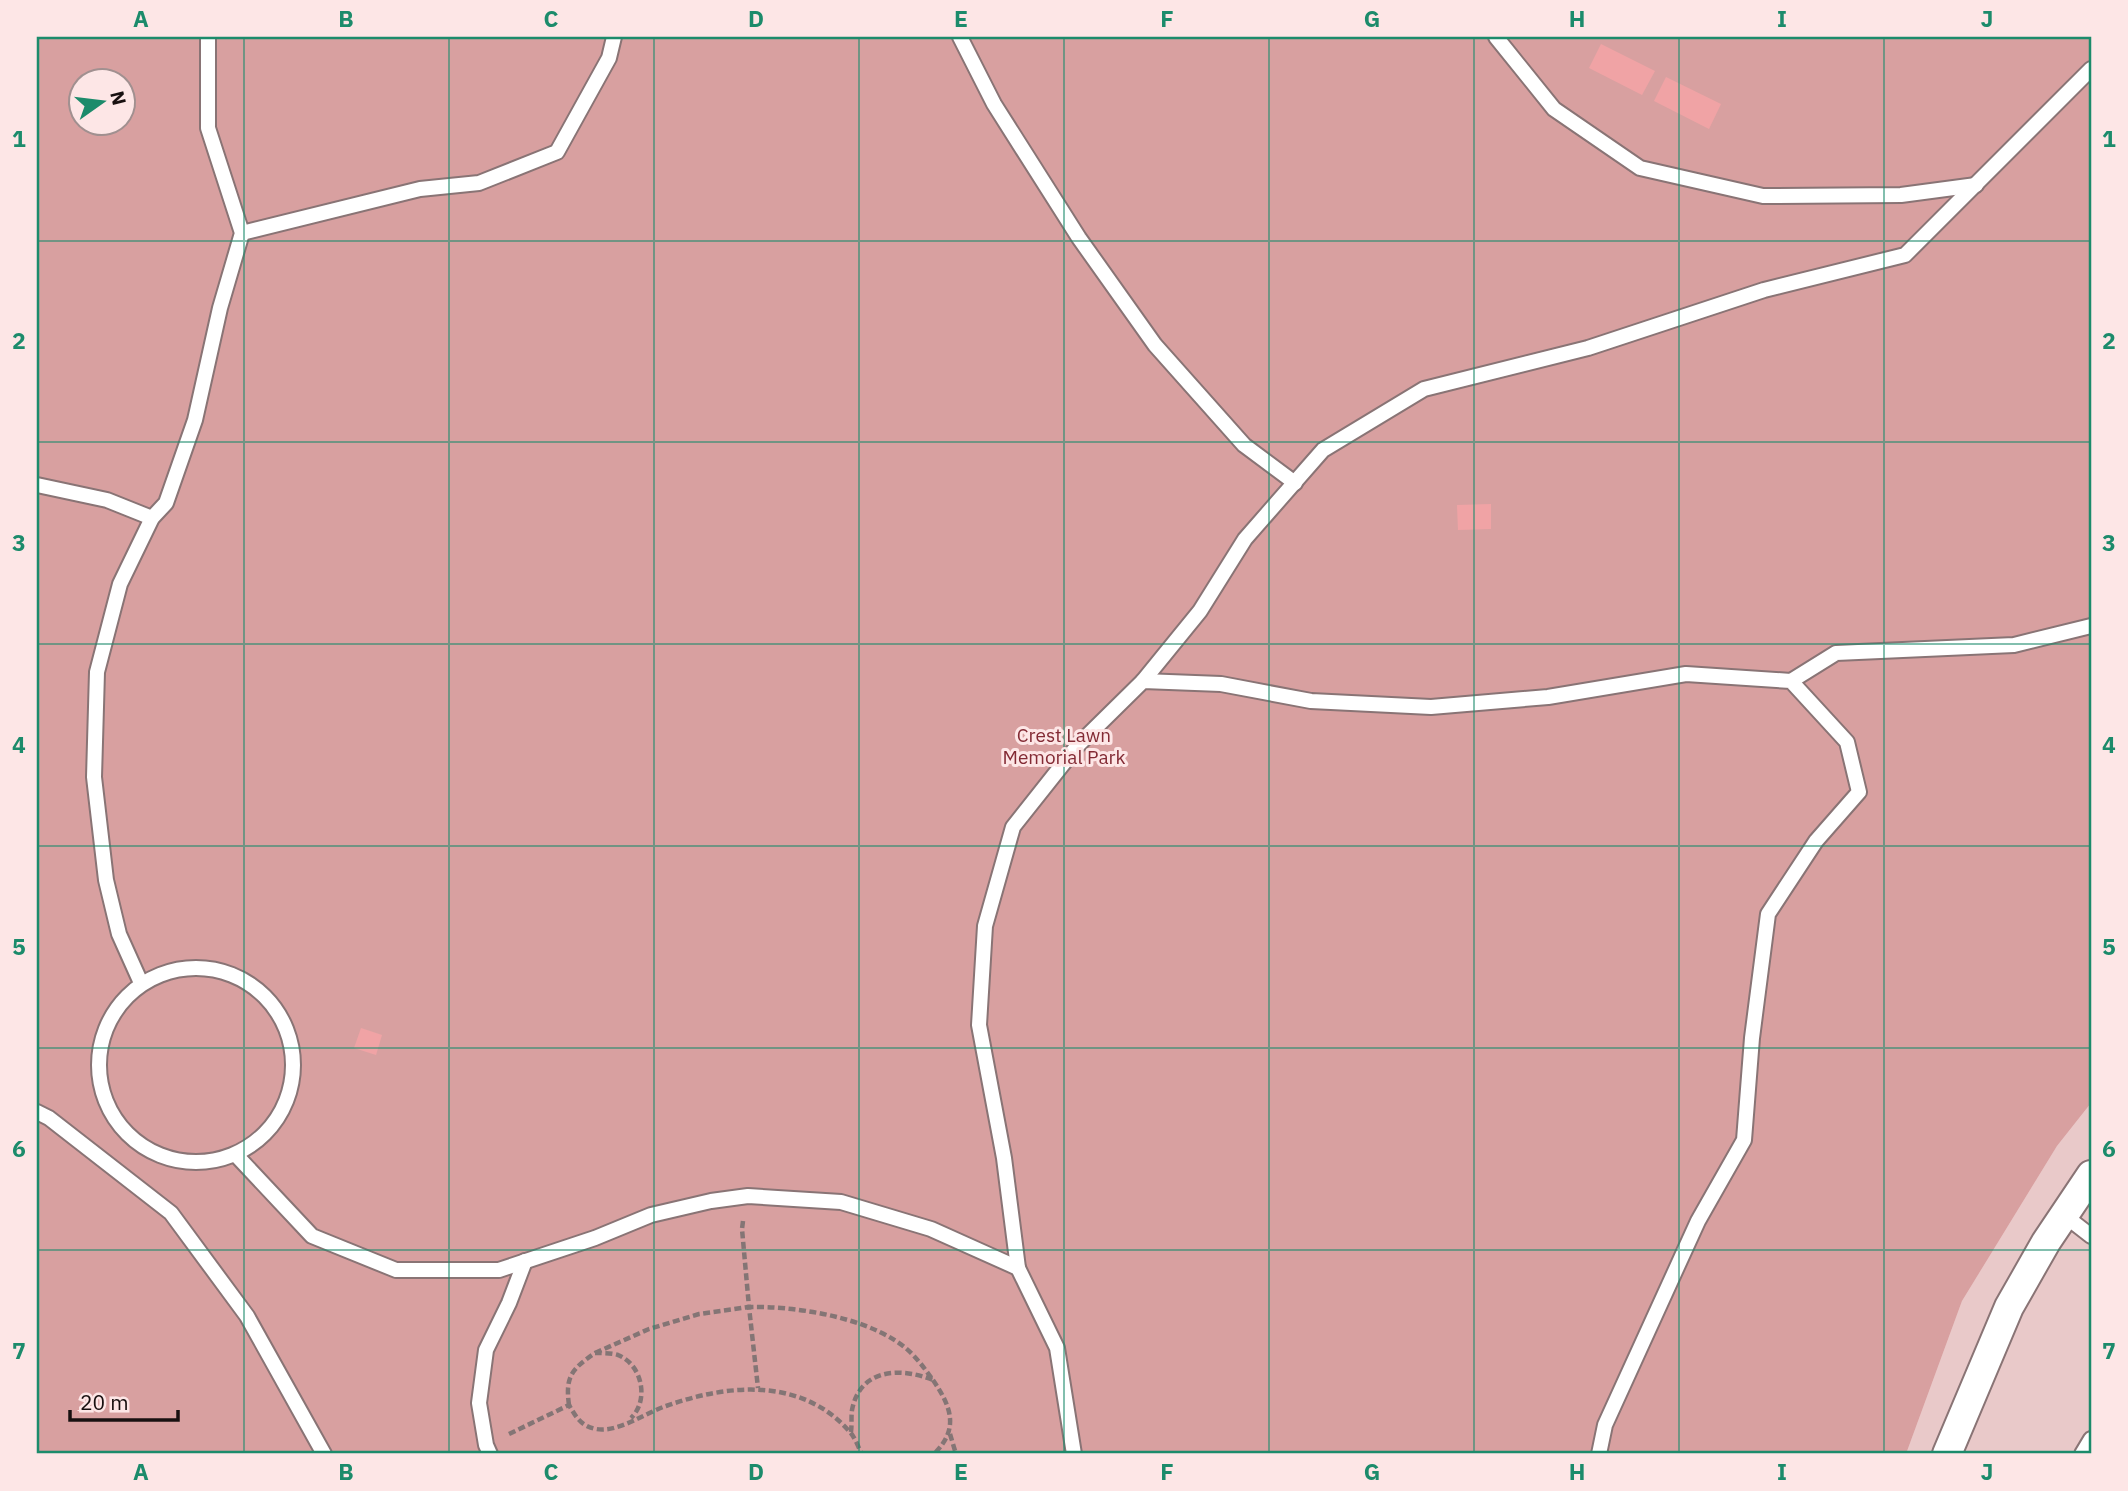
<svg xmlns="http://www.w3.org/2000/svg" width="2128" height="1491" viewBox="0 0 2128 1491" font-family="'IBM Plex Sans',sans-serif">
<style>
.built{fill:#e9c9c9}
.green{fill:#d8a0a0;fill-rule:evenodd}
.building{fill:#f0a3a5}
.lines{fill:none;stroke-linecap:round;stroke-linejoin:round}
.service-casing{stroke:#897475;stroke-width:18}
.minor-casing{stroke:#897475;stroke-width:32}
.path{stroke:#847575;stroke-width:4.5;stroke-dasharray:7 3.5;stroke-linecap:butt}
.service{stroke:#fff;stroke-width:14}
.minor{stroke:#fff;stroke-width:28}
.grid{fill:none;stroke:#1c8b6b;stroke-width:2;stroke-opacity:0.55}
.labels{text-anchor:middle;stroke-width:6;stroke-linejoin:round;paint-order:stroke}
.park-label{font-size:19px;fill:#832a34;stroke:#fde6e6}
.neatline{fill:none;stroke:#1c8b6b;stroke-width:2.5}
.grid-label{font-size:23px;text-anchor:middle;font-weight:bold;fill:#1c8b6b}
</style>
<rect width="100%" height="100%" fill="#f0d9d9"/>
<path class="built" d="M2091,1103V1454H1906L1962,1301L2057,1146Z"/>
<path class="green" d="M37,37H2091V1103L2057,1146L1962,1301L1906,1454H37ZM80,80H122V122H80Z"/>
<g class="building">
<path d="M1601,44L1655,71L1642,95L1589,68Z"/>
<path d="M1666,77L1721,104L1709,129L1654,101Z"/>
<path d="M1491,504V529L1458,530L1457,505Z"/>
<path d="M361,1028L382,1035L376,1055L354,1048Z"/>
</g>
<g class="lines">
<defs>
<g id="service">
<path d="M960,37L994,104L1079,238L1155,345L1244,445L1295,483"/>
<path d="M1496,37L1554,109L1640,168L1763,196L1901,195L1976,185"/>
<path d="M242,233L420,189L479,183L557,152L609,58L614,37"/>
<path d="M37,485L107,500L152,518"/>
<path d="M1143,681L1200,611L1245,539L1323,450L1424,389L1588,348L1764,290L1905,255L2091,69"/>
<path d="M1791,681L1836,653L2014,645L2091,626"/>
<circle cx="196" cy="1065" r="97"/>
<path d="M141,983L119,934L106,880L94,777L97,672L120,584L152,518L166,503L195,420L220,308L242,233L208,128V37"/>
<path d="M37,1112L49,1118L171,1213L247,1316L324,1454"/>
<path d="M236,1155L312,1236L396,1270H499L595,1238L651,1215L711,1201L748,1196L841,1202L931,1229L1018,1268L1057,1348L1074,1454"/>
<path d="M2064,1215L2091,1236"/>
<path d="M1018,1268L1004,1158L979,1025L985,926L1013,827L1078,745L1143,681L1221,684L1311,701L1431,707L1548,697L1686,674L1791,681L1847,742L1859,792L1816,841L1768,914L1752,1038L1744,1140L1698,1221L1605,1425L1599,1454"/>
<path d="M490,1454L486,1445L479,1403L486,1350L509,1303L525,1261"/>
<path d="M2082,1454L2091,1439"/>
</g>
<path id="minor" d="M1947,1454L2009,1307L2046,1242L2091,1175"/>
</defs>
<use href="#service" class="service-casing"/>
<use href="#minor" class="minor-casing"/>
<g class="path">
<path d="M743,1221L742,1229L749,1307C793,1306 858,1316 896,1341C912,1351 922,1365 933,1380C901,1367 860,1368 852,1410C851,1417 852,1425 851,1432"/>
<path d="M595,1353L649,1329L699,1314L749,1307L758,1388"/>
<path d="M933,1380C952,1408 959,1429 934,1454"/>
<path d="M569,1405C565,1376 572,1369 595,1353C602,1353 612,1353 618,1355C643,1365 649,1401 631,1418"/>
<path d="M509,1434L569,1405C576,1417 581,1426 596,1429C618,1433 645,1413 666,1406C728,1384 801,1377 849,1431C855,1437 858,1447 862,1454"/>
<path d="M950,1434L956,1454"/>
</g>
<use href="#service" class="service"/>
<use href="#minor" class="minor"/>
</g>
<path class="grid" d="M244,37V1454M449,37V1454M654,37V1454M859,37V1454M1064,37V1454M1269,37V1454M1474,37V1454M1679,37V1454M1884,37V1454M37,241H2091M37,442H2091M37,644H2091M37,846H2091M37,1048H2091M37,1250H2091"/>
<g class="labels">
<g class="park-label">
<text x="1064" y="742">Crest Lawn<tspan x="1064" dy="22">Memorial Park</tspan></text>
</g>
</g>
<rect width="2128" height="1491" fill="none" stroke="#fde6e6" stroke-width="77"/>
<g transform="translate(102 102) rotate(76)"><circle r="33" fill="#fde6e6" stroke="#a19090" stroke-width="2"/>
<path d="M0-5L12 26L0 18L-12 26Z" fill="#1c8b6b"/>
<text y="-10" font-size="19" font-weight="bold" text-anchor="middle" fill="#181010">N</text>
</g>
<path d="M70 1410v10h108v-10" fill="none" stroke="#181010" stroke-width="3.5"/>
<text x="80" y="1410" font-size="21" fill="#181010" stroke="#fde6e6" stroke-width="5" paint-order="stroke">20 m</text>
<rect x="38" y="38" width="2052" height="1414" class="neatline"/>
<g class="grid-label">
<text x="141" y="27">A</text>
<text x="346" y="27">B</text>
<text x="551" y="27">C</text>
<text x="756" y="27">D</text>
<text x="961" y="27">E</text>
<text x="1167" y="27">F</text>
<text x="1372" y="27">G</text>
<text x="1577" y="27">H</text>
<text x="1782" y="27">I</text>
<text x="1987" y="27">J</text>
<text x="19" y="147">1</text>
<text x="2109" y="147">1</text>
<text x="19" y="349">2</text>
<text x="2109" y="349">2</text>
<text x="19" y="551">3</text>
<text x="2109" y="551">3</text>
<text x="19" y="753">4</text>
<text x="2109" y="753">4</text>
<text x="19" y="955">5</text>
<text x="2109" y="955">5</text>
<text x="19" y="1157">6</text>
<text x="2109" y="1157">6</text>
<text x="19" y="1359">7</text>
<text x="2109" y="1359">7</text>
<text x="141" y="1480">A</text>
<text x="346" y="1480">B</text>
<text x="551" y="1480">C</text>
<text x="756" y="1480">D</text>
<text x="961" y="1480">E</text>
<text x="1167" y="1480">F</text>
<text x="1372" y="1480">G</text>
<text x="1577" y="1480">H</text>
<text x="1782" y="1480">I</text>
<text x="1987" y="1480">J</text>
</g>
</svg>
